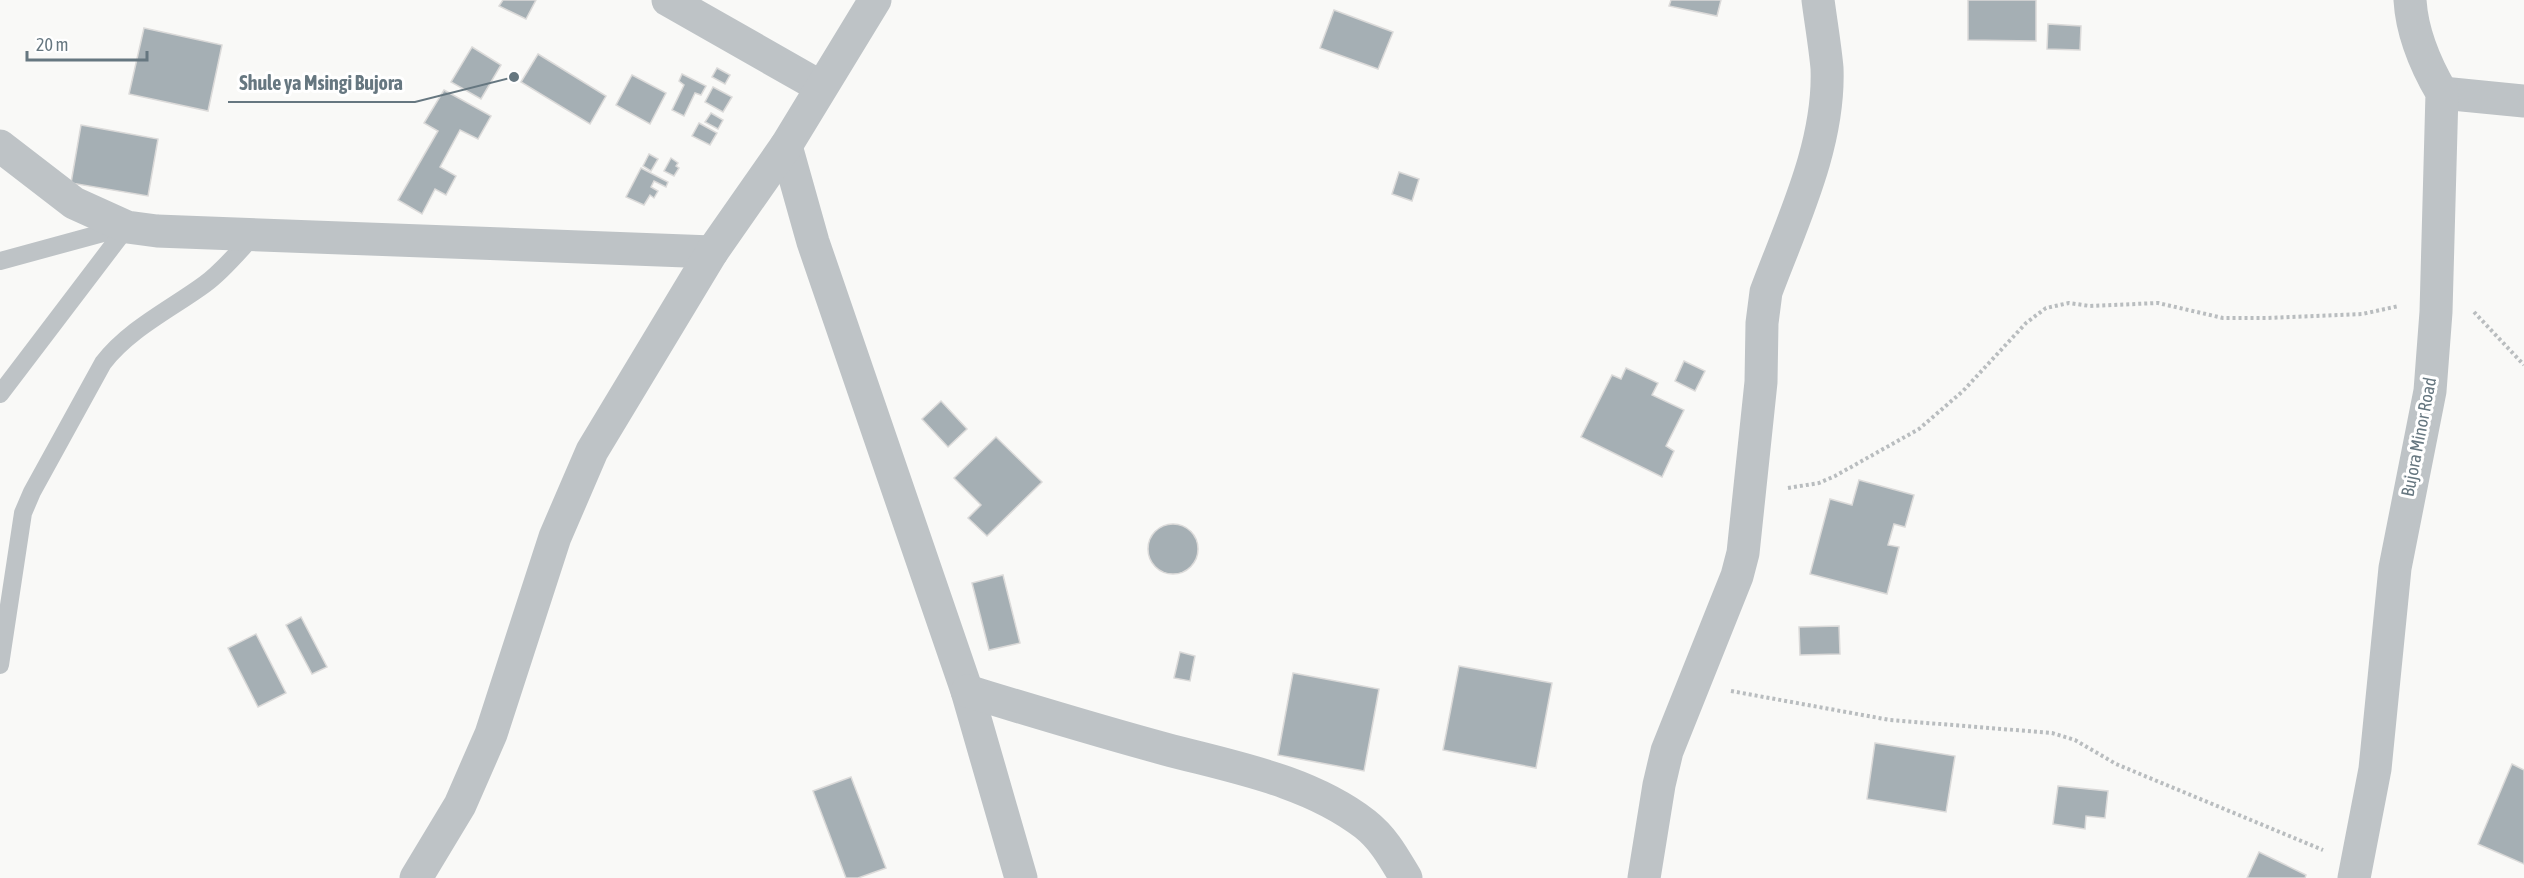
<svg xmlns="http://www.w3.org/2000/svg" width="2524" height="878" viewBox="0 0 2524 878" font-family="'Asap Condensed',sans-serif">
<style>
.building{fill:#a5afb4;stroke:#dbdad9;stroke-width:1.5}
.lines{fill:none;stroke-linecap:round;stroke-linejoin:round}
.path{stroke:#b9bdbf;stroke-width:4;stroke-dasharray:3 3;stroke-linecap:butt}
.service{stroke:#bec3c6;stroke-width:18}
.minor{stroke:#bec3c6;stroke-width:33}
.labels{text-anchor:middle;stroke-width:6;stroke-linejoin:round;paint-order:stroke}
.street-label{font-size:18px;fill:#667780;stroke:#fff}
.leader{fill:none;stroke:#667780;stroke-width:2}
.callout-dot{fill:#667780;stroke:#fff;stroke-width:2}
.callout-label{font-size:20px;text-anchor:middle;font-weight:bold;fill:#667780;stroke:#fff;stroke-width:6;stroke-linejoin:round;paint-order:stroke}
</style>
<rect width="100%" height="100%" fill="#f9f9f7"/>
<g class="building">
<path d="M503,0H536L526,19L499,6Z"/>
<path d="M1671,0H1721L1717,16L1669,6Z"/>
<path d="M1968,0H2036V41L1968,40Z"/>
<path d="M1334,10L1393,32L1378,69L1320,48Z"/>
<path d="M2048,24L2081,26L2080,50L2047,49Z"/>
<path d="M144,28L222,45L208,111L129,94Z"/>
<path d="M472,47L501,65L481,99L451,82Z"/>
<path d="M538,54L606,96L590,124L521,82Z"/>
<path d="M717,68L730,75L725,84L712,77Z"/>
<path d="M682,74L706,86L701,95L695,93L684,116L672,110L684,85L679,81Z"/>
<path d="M632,75L666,93L650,124L616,105Z"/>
<path d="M713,87L732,97L723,112L705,102Z"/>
<path d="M444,90L491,116L478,139L460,130L440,167L456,176L446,195L435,189L422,214L398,200L438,131L424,123Z"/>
<path d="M711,113L723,120L718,129L705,122Z"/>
<path d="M699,123L717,133L710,145L692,136Z"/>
<path d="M81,125L158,139L148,196L71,183Z"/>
<path d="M649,154L658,159L651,171L643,166Z"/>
<path d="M671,158L678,163L676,166L679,168L674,176L664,171Z"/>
<path d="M641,168L668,182L666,187L654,181L651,187L658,191L654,198L650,195L644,205L626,197Z"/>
<path d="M1399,172L1419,179L1412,201L1392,194Z"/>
<path d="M1684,361L1705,371L1695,391L1675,381Z"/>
<path d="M1626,368L1658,383L1652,395L1684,410L1666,446L1674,451L1662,477L1581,437L1612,375L1621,379Z"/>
<path d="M941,401L967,429L948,447L922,419Z"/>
<path d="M996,437L1042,482L987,536L968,518L981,505L954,478Z"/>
<path d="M1859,480L1914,495L1905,527L1894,524L1888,545L1899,547L1887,594L1810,574L1830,499L1852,505Z"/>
<circle cx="1173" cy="549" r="25"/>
<path d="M1003,575L1020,643L989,650L972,583Z"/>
<path d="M301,617L327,667L312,674L286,625Z"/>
<path d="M1839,626L1840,654L1800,655L1799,627Z"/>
<path d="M256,634L286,693L258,707L228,648Z"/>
<path d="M1180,652L1195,656L1190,681L1174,678Z"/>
<path d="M1459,666L1552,683L1536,768L1443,750Z"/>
<path d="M1293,673L1379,689L1364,771L1278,755Z"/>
<path d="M1875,743L1955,756L1946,812L1867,799Z"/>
<path d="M2512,764L2524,770V864L2478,844Z"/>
<path d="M851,777L886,868L858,878H846L813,791Z"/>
<path d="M2058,786L2108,791L2105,818L2086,816L2085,829L2053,824Z"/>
<path d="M2259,852L2306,875L2305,878H2247Z"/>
</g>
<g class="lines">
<g class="path">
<path d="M2474,312L2524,365"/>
<path d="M1788,488L1819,483L1835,476L1919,429L1963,391L2026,323L2046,308L2069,303L2090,306L2158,303L2223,318H2267L2362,314L2399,306"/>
<path d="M1731,691L1890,720L2052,733L2075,740L2116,764L2323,850"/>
</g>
<g class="service">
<path d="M0,261L125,227"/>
<path d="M0,394L127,227"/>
<path d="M0,665L23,513L32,492L103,363C129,329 171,309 205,284C223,271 239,251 254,235"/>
</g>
<g class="minor">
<path d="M668,0L821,87"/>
<path d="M2442,93L2524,101"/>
<path d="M0,146L74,203L127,227L157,231L712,252"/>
<path d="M786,146L813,242L967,691L1021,878"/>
<path d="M967,691C1033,711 1098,731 1165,749C1232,767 1308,780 1365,824C1384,839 1394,858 1406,878"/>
<path d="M416,878L460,805L491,734L555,537L592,451L712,252L786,146L875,0"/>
<path d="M1644,878L1659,785L1667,751L1737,576L1743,553L1761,382L1762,323L1766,292C1792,222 1830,145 1827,68C1825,46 1821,23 1818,0"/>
<path d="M2354,878L2375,769L2395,568L2430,391L2436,312L2442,93C2425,64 2412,34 2410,0"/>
</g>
</g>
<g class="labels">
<g class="street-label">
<text transform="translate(2419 437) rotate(-79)" y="6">Bujora Minor Road</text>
</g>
</g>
<path class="leader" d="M514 77L415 102H228"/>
<circle class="callout-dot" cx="514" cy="77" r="6"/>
<g class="callout-label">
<text x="321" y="90">Shule ya Msingi Bujora</text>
</g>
<path d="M27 51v9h120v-9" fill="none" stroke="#667780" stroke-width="3"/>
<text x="36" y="51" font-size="18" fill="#667780" stroke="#ffffff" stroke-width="4.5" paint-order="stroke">20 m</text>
</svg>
